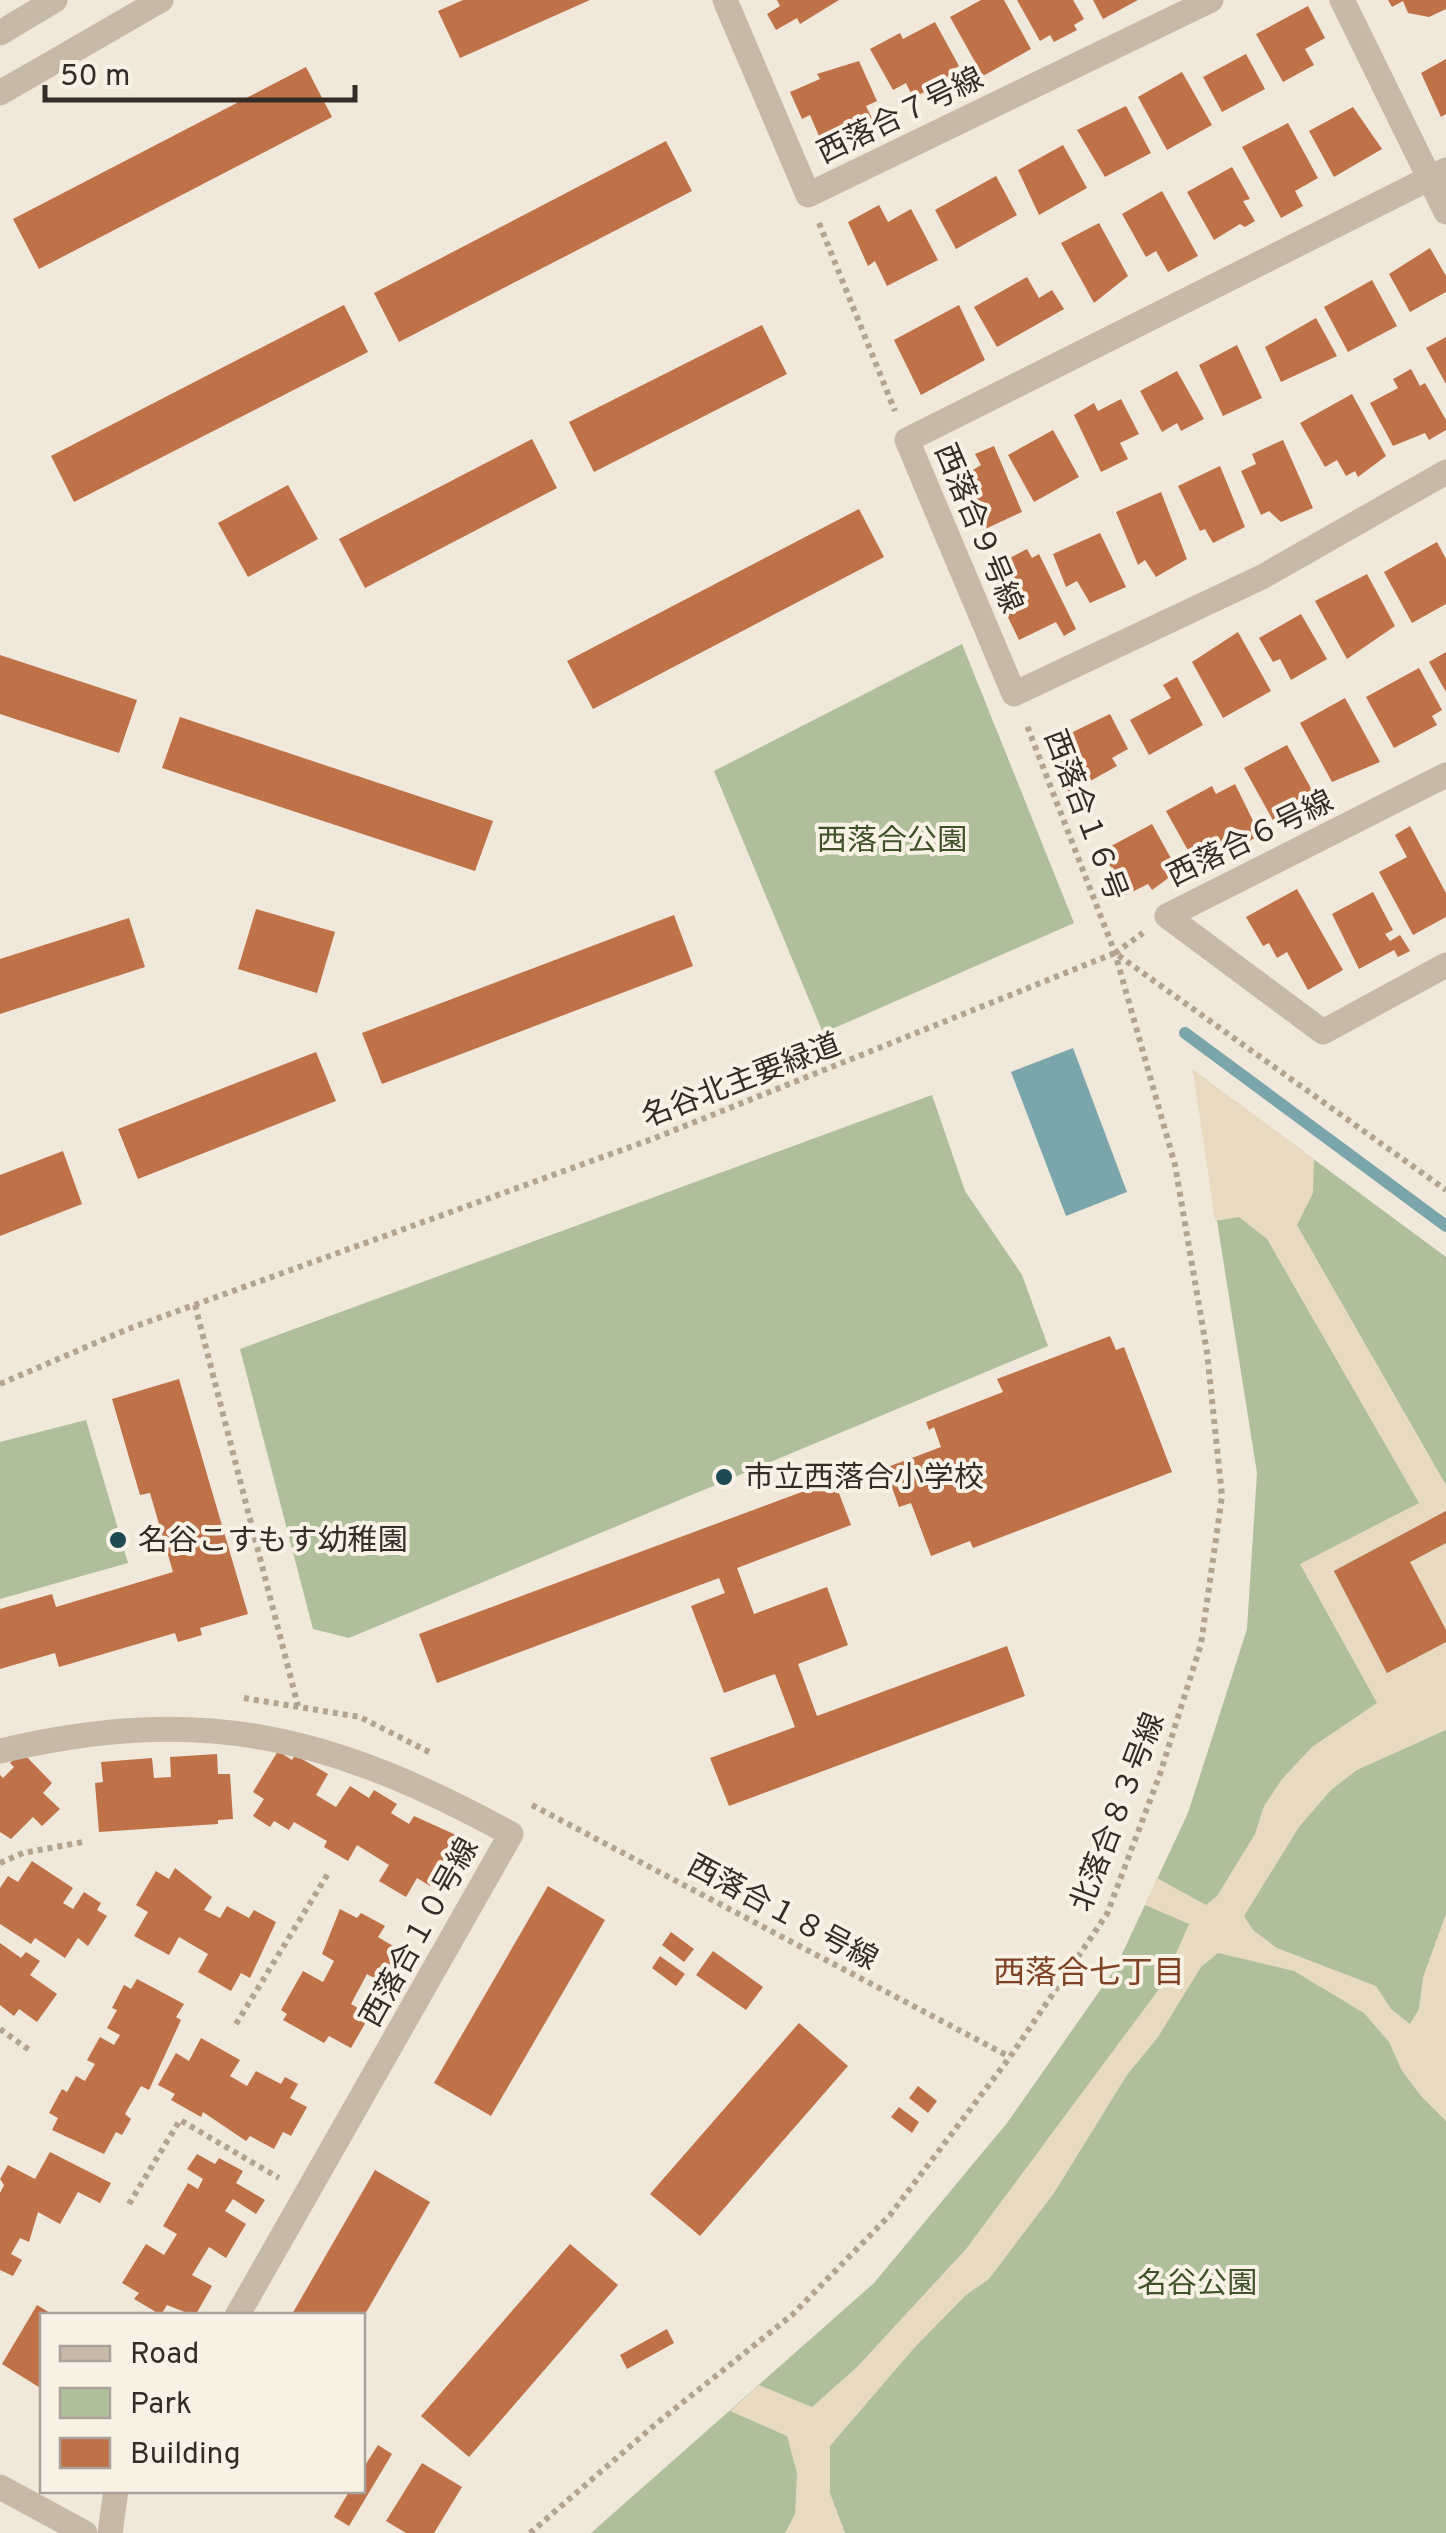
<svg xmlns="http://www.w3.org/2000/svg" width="1446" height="2533" viewBox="0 0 1446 2533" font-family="Overpass,'Noto Sans JP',sans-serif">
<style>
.green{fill:#afbe9b}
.plaza{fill:#e7dac1}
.water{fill:#7aa5ab}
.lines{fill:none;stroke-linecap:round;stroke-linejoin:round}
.stream{stroke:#7aa5ab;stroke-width:12}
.building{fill:#bf7148}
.path{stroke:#b3a391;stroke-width:6;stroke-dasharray:5 5;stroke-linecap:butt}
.minor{stroke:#c7b9a7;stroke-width:25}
.poi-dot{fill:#1f4a53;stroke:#f8f1e6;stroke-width:4}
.labels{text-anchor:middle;stroke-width:8;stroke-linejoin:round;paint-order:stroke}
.street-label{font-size:30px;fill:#342c27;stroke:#f8f1e6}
.park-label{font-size:30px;fill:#40512c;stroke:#f8f1e6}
.poi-label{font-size:30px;fill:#342c27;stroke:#f8f1e6;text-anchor:start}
.neighbourhood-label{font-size:32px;fill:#7e4224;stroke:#f8f1e6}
</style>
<rect width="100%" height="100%" fill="#f0e8da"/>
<g class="green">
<path d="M962,644L1074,923L823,1033L714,771Z"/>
<path d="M1193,1070L1446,1257V2533H591L874,2283L1007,2123L1115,1969L1188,1813L1247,1629L1257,1473Z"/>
<path d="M932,1095L965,1191L1022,1275L1048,1346L349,1638L313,1629L240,1349Z"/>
<path d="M86,1420L128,1563L0,1599V1442Z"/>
</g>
<g class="plaza">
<path d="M1193,1070L1314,1159L1313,1193L1297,1225L1446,1485V1511L1334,1571L1387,1673L1446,1642V1730L1357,1770L1331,1790L1299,1827L1244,1916L1253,1930L1277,1948L1376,1986L1391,2009L1410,2024L1419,2009L1423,1977L1446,1914V2121L1421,2096L1402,2071L1389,2042L1364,2013L1294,1971L1218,1953L1201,1967L1158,2037L1127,2075L1054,2193L989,2279L966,2295L915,2347L830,2446V2493L845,2533H785L795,2514L797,2473L787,2436L730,2411L759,2385L812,2407L857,2367L966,2249L1162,1985L1189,1924L1145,1905L1157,1878L1206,1905L1217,1896L1255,1834L1264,1806L1282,1779L1312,1747L1377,1703L1300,1564L1419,1503L1267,1239L1239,1217L1215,1221Z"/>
<path d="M1446,1543V1630L1410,1562Z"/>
</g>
<path class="water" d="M1073,1048L1127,1192L1066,1216L1011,1072Z"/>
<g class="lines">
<path class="stream" d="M1185,1033L1446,1226"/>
</g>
<g class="building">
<path d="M463,0H590L460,58L438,11Z"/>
<path d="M777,0H839L800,24L797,18L776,30L767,14L780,6Z"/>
<path d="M981,0H1004L1031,49L983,76L950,17Z"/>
<path d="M1017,0H1073L1084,19L1074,25L1077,30L1054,42L1050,35L1040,41Z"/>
<path d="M1093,0H1138L1103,19Z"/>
<path d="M1388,0H1446V9L1429,17L1408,13L1403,1L1392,7Z"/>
<path d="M1308,6L1325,38L1305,49L1314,65L1283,82L1256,34Z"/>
<path d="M935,22L959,66L952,70L959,82L928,100L924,92L913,98L906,83L893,90L870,49L900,33L903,39Z"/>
<path d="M1246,54L1265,89L1222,112L1203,77Z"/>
<path d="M1446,59V114L1441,117L1421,73Z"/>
<path d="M859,61L877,101L866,106L876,127L825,150L810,115L802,119L790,92L820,79L817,74Z"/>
<path d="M306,67L332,117L39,269L13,219Z"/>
<path d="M1182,72L1212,125L1167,150L1138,97Z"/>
<path d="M1126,106L1151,153L1105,177L1077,130Z"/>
<path d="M1353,107L1382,149L1334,177L1309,131Z"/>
<path d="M1288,123L1318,178L1295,191L1303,206L1281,218L1242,147Z"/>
<path d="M666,141L692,191L399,342L374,293Z"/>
<path d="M1063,145L1087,188L1039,215L1018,170Z"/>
<path d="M1232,167L1250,199L1243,201L1255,221L1245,227L1240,224L1214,240L1187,192Z"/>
<path d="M996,176L1017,215L956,249L935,210Z"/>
<path d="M1162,191L1198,256L1168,272L1156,251L1146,257L1122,214Z"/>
<path d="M879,205L888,222L911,209L938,260L887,286L875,261L868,266L848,222Z"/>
<path d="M1099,223L1128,276L1094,303L1061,243Z"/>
<path d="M1430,248L1446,276V292L1410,312L1389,274Z"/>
<path d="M1027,277L1039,298L1052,290L1064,309L997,347L974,307Z"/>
<path d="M1372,280L1397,326L1348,352L1324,307Z"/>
<path d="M344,305L368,352L74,502L51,456Z"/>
<path d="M959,305L985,360L921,395L894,340Z"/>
<path d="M1316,318L1337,356L1281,382L1265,347Z"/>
<path d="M762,325L787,374L594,472L569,422Z"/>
<path d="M1446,337V384L1426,348Z"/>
<path d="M1237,345L1262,398L1223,416L1199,365Z"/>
<path d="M1411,369L1420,386L1425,383L1446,420V430L1429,440L1425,433L1393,446L1370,403L1398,388L1393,379Z"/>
<path d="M1177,371L1204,419L1181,431L1177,423L1162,432L1140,391Z"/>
<path d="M1352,394L1386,456L1358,477L1355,471L1346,476L1337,460L1325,467L1300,423Z"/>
<path d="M1121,399L1139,434L1120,443L1128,459L1101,472L1074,415L1094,403L1098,411Z"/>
<path d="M1053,430L1079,477L1034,502L1008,455Z"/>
<path d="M532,439L557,488L365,588L339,539Z"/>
<path d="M1283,440L1313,508L1281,522L1269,511L1261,515L1241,471L1256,464L1252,454Z"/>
<path d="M994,446L1022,512L983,530L958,479L981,465L975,454Z"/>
<path d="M1220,466L1245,527L1213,543L1205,529L1200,531L1178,486Z"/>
<path d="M288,485L318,539L248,577L218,523Z"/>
<path d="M1161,492L1187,559L1156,577L1145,560L1138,565L1116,512Z"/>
<path d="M859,509L884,557L593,709L567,661Z"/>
<path d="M1100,533L1126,587L1090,603L1077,581L1066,587L1053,554Z"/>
<path d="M1437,542L1446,559V604L1412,623L1384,572Z"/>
<path d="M1027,549L1032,558L1039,554L1076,629L1064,636L1056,622L1019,640L992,584L1007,575L1000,563Z"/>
<path d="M1367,574L1395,626L1347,659L1315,601Z"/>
<path d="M1301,614L1327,659L1291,680L1280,659L1273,662L1259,638Z"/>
<path d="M1238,632L1271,691L1223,718L1192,662Z"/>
<path d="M1446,652V692L1429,662Z"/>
<path d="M0,655L137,700L119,753L0,714Z"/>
<path d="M1419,668L1442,710L1432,716L1437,725L1394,748L1366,697Z"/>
<path d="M1177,677L1203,725L1149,755L1130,720L1171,698L1163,685Z"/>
<path d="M1345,698L1380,762L1332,782L1300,723Z"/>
<path d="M1110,714L1128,749L1112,758L1117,766L1069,793L1046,745Z"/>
<path d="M180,717L493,821L475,871L162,768Z"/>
<path d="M1287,745L1312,790L1298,797L1304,808L1275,824L1244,768Z"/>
<path d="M1235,784L1260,835L1223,856L1214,840L1190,854L1166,811L1212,786L1216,794Z"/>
<path d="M1152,824L1178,871L1152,890L1148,884L1126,895L1102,851Z"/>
<path d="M1410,826L1446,893V917L1413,935L1379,872L1407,857L1395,835Z"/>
<path d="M1297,889L1343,970L1308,990L1287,952L1277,958L1269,943L1263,946L1246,917Z"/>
<path d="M1373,892L1393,930L1385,934L1390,941L1400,935L1410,951L1398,957L1394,950L1359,969L1332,914Z"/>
<path d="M256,909L335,932L317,993L238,969Z"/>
<path d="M674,915L693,966L382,1084L362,1033Z"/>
<path d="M129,918L145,967L0,1014V959Z"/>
<path d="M316,1052L336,1101L138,1179L118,1129Z"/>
<path d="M63,1151L82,1204L0,1236V1175Z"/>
<path d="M1110,1336L1116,1350L1124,1347L1172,1472L973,1548L970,1541L931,1556L911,1503L899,1507L885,1468L941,1447L934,1427L929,1430L926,1422L1003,1392L997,1379Z"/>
<path d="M179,1379L248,1614L200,1628L202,1635L178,1642L175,1633L59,1667L55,1653L0,1669V1609L52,1594L56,1607L173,1572L150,1493L140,1495L112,1399Z"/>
<path d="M834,1480L851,1525L737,1568L754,1614L827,1587L848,1645L798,1664L817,1716L1007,1646L1025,1696L729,1806L710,1758L795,1727L775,1674L724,1693L691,1606L725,1593L719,1578L437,1683L419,1634Z"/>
<path d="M1446,1511V1543L1410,1562L1446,1630V1642L1387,1673L1334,1571Z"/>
<path d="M278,1751L292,1760L295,1755L328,1774L316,1795L336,1807L350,1786L369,1798L374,1790L397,1804L391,1813L409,1824L414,1816L456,1835L430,1886L417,1878L406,1897L379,1881L389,1865L357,1845L348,1861L324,1847L327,1841L294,1822L289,1830L274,1821L270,1827L253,1816L264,1799L253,1792Z"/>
<path d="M22,1752L52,1783L43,1793L60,1809L42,1826L33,1817L11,1839L0,1832V1775L3,1778L14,1767L10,1763Z"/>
<path d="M217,1754L218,1774H230L233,1819L218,1820V1824L99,1832L95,1783L103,1782L101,1762L152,1758L154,1778L171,1777L170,1757Z"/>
<path d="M32,1861L73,1888L63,1903L73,1909L84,1892L101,1903L97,1910L107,1916L88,1946L78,1938L65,1958L35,1938L31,1944L0,1924V1888L8,1876L18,1882Z"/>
<path d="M175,1868L212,1897L204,1910L220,1918L227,1906L249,1918L254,1910L276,1922L250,1978L241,1973L231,1991L198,1972L208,1954L179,1937L169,1955L134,1936L148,1912L136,1905L156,1871L169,1879Z"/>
<path d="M548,1886L605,1920L491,2116L434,2083Z"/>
<path d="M340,1909L357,1918L361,1913L385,1926L378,1937L406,1954L388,1986L367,1974L351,2004L370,2015L351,2048L329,2036L324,2043L283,2020L287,2014L281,2010L303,1971L323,1982L334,1961L322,1954Z"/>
<path d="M671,1932L694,1949L684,1962L662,1945Z"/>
<path d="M0,1943L21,1958L26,1952L40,1961L30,1975L57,1994L37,2022L19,2009L14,2016L0,2005Z"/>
<path d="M713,1951L763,1987L746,2010L696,1975Z"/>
<path d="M660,1956L685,1974L676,1986L652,1968Z"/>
<path d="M137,1979L184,2004L176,2017L181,2020L149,2090L141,2086L125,2114L131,2119L122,2135L116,2132L104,2154L52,2130L58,2118L49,2113L62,2089L67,2092L76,2076L85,2081L95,2064L87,2060L100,2037L114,2045L120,2035L107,2028L117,2010L112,2008L124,1985L131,1989Z"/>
<path d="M799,2023L848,2066L700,2236L650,2194Z"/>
<path d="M201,2038L240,2060L230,2076L247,2086L256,2071L281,2084L285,2077L298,2084L290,2098L307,2107L291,2136L283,2132L274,2149L250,2136L246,2141L203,2112L201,2117L171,2100L175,2094L158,2085L176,2053L189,2061Z"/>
<path d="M918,2086L937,2101L928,2113L909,2098Z"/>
<path d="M899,2107L919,2122L912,2133L891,2117Z"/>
<path d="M50,2152L111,2183L100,2203L78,2192L60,2224L38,2212L29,2242L20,2238L11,2254L22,2260L13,2276L0,2270V2193L4,2185L0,2179L8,2165L35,2179Z"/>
<path d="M197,2154L215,2164L219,2158L243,2171L236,2183L265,2200L256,2214L233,2199L225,2211L246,2224L226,2258L209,2247L192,2275L212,2286L195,2316L167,2305L161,2315L134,2299L139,2293L122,2283L146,2244L164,2255L177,2234L163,2226L188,2183L198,2189L203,2179L187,2169Z"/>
<path d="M375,2170L430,2202L364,2316H291Z"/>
<path d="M570,2244L618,2285L469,2457L421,2416Z"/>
<path d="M37,2305L55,2316H42V2389L2,2364Z"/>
<path d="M667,2329L674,2343L627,2369L620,2355Z"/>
<path d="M378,2445L392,2454L349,2526L334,2517L350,2490H362V2470Z"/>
<path d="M422,2463L462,2487L434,2533H406L386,2521Z"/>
</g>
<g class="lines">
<g class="path">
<path d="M819,223L895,411"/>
<path d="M1115,953L1143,933"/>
<path d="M195,1305L298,1706"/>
<path d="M0,1384L128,1329L655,1138L1115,953L1446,1190"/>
<path d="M244,1698L360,1717L431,1753"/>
<path d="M532,1805L1010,2057"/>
<path d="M0,1863L23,1853L83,1842"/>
<path d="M236,2024L329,1872"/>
<path d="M0,2029L32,2052"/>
<path d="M129,2204L180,2120L279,2178"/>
<path d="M530,2533L657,2423L792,2315L890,2215L1010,2057L1107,1914L1160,1774L1201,1644L1222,1496L1207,1352L1175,1165L1115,953L1026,723"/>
</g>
<g class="minor">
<path d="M725,0L808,195L1211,0"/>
<path d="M1342,0L1446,212"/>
<path d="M0,33L55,0"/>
<path d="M0,93L161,0"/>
<path d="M1446,170L907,440L1014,694L1262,577L1446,472"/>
<path d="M1446,775L1167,916L1323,1032L1446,965"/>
<path d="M0,1751C202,1703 332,1736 511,1834L237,2316"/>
<path d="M0,2487L85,2533"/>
<path d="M110,2533L116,2490"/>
</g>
</g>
<g class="poi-dot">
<circle cx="724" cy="1477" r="10"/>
<circle cx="118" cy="1540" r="10"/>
</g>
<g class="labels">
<g class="street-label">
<text transform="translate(900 115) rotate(-26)" y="10">西落合７号線</text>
<text transform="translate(979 528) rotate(67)" y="10">西落合９号線</text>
<text transform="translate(1086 815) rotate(69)" y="10">西落合１６号</text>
<text transform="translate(1250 838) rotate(-26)" y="10">西落合６号線</text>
<text transform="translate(741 1080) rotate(-21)" y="10">名谷北主要緑道</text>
<text transform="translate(1117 1812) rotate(-69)" y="10">北落合８３号線</text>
<text transform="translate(783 1912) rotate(28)" y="10">西落合１８号線</text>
<text transform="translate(419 1932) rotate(-61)" y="10">西落合１０号線</text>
</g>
<g class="park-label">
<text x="892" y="850">西落合公園</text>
<text x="1197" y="2293">名谷公園</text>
</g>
<g class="poi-label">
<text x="744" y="1487">市立西落合小学校</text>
<text x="138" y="1550">名谷こすもす幼稚園</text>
</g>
<g class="neighbourhood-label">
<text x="1089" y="1983">西落合七丁目</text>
</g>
</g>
<rect x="40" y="2313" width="325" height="180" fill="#f8f1e6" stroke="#aaa29a" stroke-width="2.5"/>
<rect x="60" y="2346" width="50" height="15" fill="#c7b9a7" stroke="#aaa29a" stroke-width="2.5"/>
<text x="130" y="2363" font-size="30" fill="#342c27">Road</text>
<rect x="60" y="2388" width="50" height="30" fill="#afbe9b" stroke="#aaa29a" stroke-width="2.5"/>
<text x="130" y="2413" font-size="30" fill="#342c27">Park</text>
<rect x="60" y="2438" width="50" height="30" fill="#bf7148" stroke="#aaa29a" stroke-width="2.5"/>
<text x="130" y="2463" font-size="30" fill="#342c27">Building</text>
<path d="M45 85v15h310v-15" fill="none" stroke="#342c27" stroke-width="5"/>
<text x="60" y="85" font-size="30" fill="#342c27" stroke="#f8f1e6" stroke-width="8" paint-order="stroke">50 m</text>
</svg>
